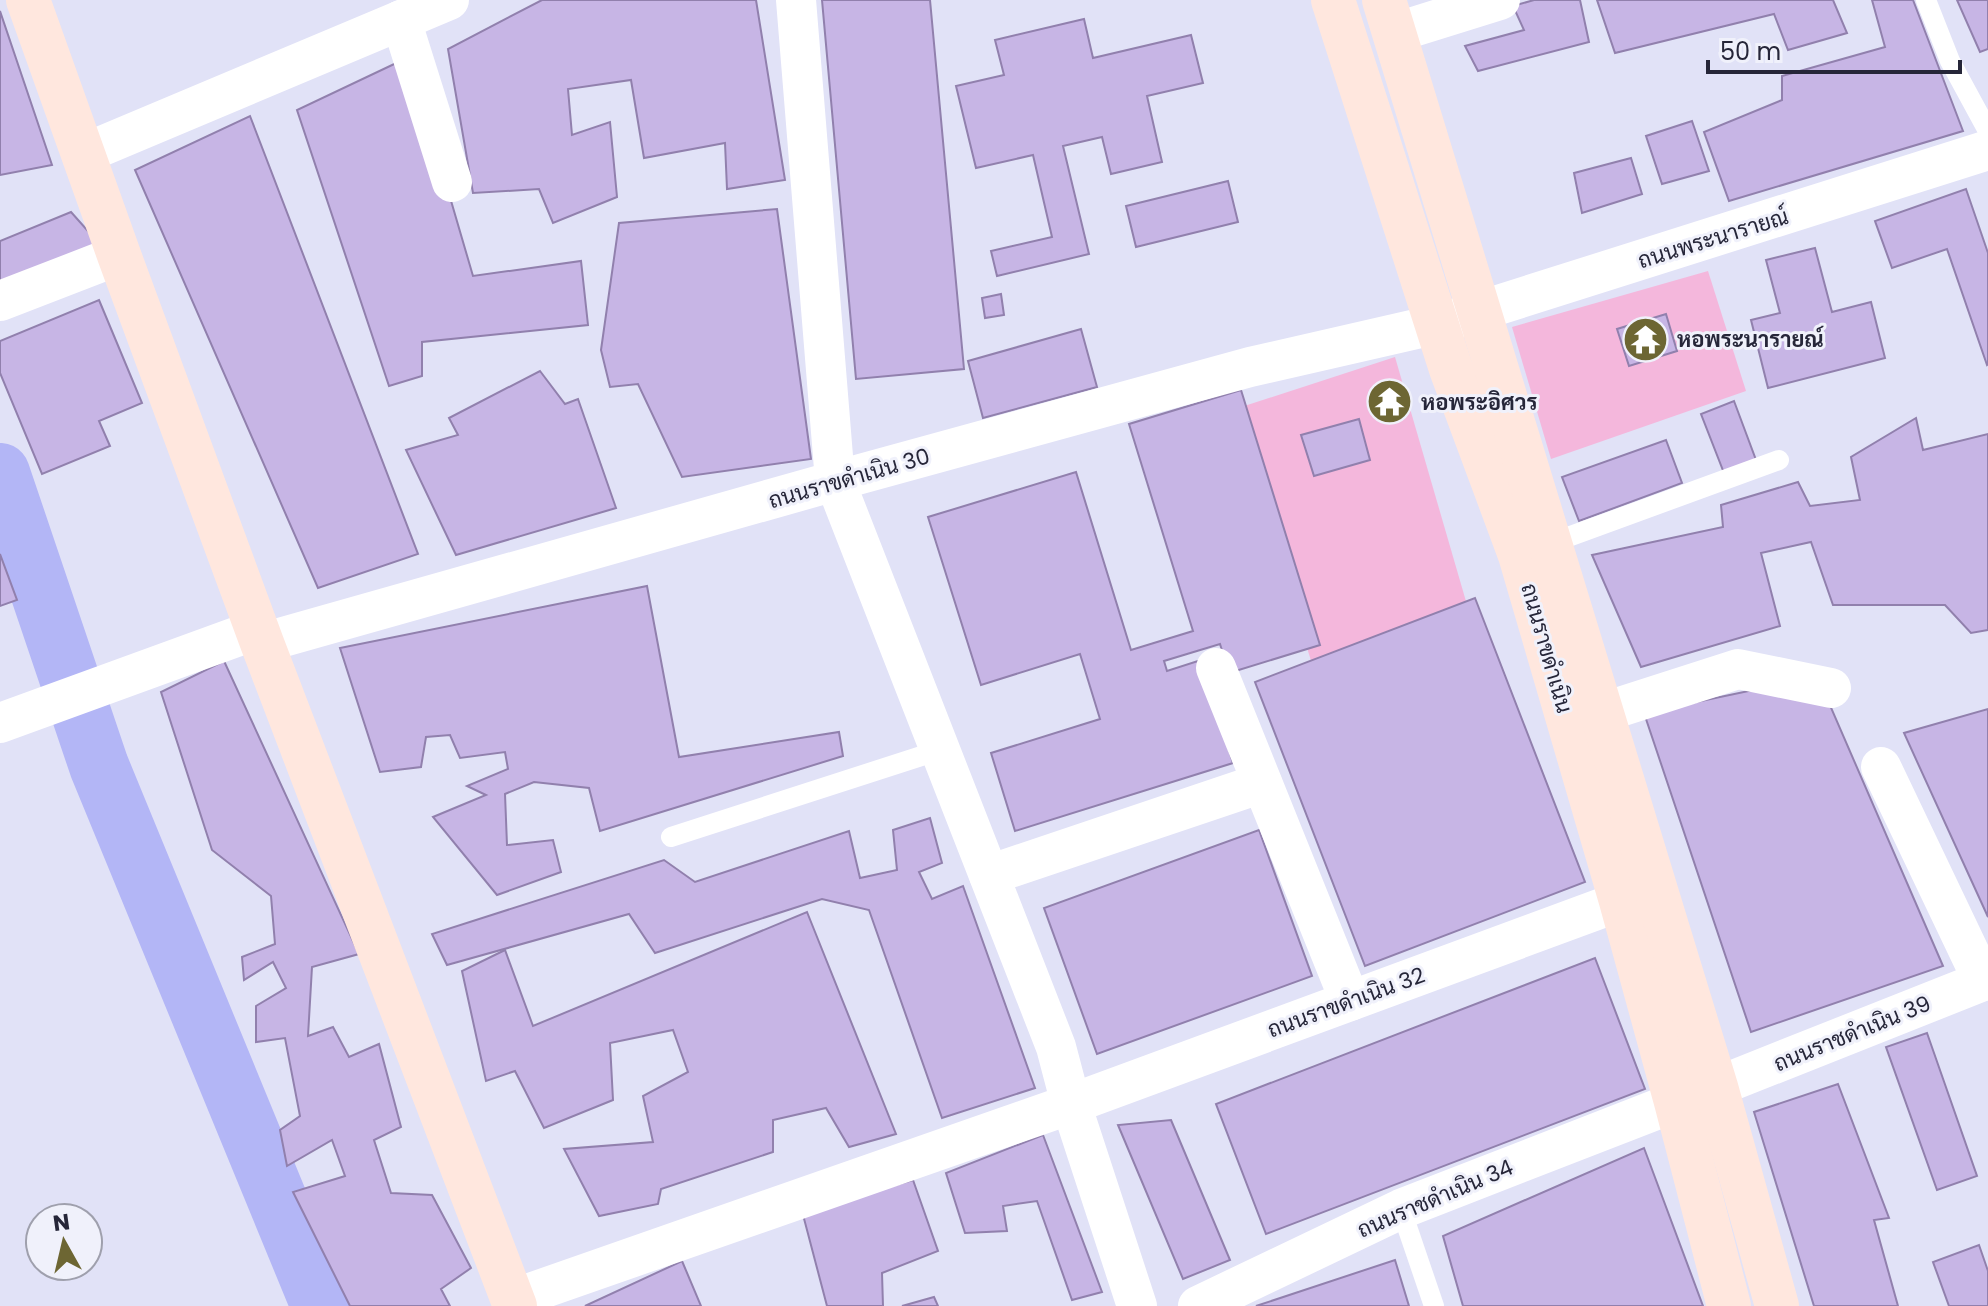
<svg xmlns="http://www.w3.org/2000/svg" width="1988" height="1306" viewBox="0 0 1988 1306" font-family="Poppins,Sarabun,sans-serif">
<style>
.green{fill:#f4b7dc}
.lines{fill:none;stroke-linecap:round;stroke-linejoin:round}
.river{stroke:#b3b6f6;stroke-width:60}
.building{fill:#c7b5e5;stroke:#9180ad;stroke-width:2}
.lane{stroke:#fff;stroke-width:20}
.street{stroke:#fff;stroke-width:40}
.secondary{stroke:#ffe7de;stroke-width:44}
.labels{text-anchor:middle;stroke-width:6;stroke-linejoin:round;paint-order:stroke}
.street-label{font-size:22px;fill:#262639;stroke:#f0f1fb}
.poi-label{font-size:22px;font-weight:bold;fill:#262639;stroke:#f0f1fb;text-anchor:start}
</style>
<rect width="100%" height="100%" fill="#e1e2f7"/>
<g class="green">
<path d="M1708,271L1746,391L1551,459L1512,327Z"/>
<path d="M1395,357L1472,622L1314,670L1232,410Z"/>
</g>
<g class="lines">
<path class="river" d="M0,473L99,766L321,1306"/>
</g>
<g class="building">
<path d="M542,0H756L785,180L727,189L725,143L644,158L631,80L568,89L572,135L610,122L617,197L553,223L539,189L473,193L448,49Z"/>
<path d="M822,0H930L964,369L856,379Z"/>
<path d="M1534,0H1580L1589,42L1478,71L1465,46L1524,30L1513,6Z"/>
<path d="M1597,0H1833L1847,33L1788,50L1774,14L1615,53Z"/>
<path d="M1872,0H1913L1963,131L1729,201L1704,132L1782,100V76L1885,47Z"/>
<path d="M1957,0H1988V49L1980,52Z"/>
<path d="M0,11L52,165L0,175Z"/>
<path d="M1084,19L1093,58L1191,35L1203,83L1147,96L1162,162L1111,174L1102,137L1063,146L1089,254L997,276L991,251L1052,237L1033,155L976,168L956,86L1004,75L995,40Z"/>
<path d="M409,57L473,276L581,261L588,325L422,342V376L389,386L297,110Z"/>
<path d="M250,116L418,554L318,588L135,170Z"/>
<path d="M1692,121L1709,171L1662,184L1646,136Z"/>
<path d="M1631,158L1642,194L1582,213L1574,173Z"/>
<path d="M1228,181L1238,222L1136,247L1126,206Z"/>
<path d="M1966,189L1988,253V364L1987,365L1947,249L1892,268L1875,221Z"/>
<path d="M777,209L811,459L682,477L638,384L610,387L601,350L619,223Z"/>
<path d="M71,212L104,249L0,292V241Z"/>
<path d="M1815,248L1832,312L1871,302L1885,358L1768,388L1751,320L1780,313L1766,260Z"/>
<path d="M1001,294L1004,315L985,318L982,298Z"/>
<path d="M99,300L142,403L99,421L110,446L42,474L0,373V341Z"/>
<path d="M1666,314L1677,351L1629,366L1617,329Z"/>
<path d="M1081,329L1097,387L983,418L968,361Z"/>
<path d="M540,371L565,404L578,399L616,508L456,555L406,450L458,435L449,418Z"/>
<path d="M1241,390L1320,645L1229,673L1220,644L1164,661L1167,671L1201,660L1233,763L1015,831L991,753L1100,719L1080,654L981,685L928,517L1076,472L1131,650L1193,631L1129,424Z"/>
<path d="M1734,401L1756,460L1724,473L1701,414Z"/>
<path d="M1916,418L1923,450L1988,434V630L1971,633L1945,605H1833L1811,542L1761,553L1780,626L1641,667L1592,555L1723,527L1721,505L1798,482L1810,506L1860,500L1851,457Z"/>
<path d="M1359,419L1370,460L1314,476L1301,435Z"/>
<path d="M1666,440L1682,483L1579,521L1562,477Z"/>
<path d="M0,554L17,600L0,606Z"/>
<path d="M647,586L679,757L839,732L843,756L600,831L589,788L534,782L505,794L507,845L553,840L561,872L497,895L433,817L486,795L467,786L508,769L505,752L460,758L450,735L426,737L421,767L380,772L340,648Z"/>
<path d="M1475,598L1585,882L1365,966L1255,682Z"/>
<path d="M224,661L359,954L312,967L308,1036L333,1027L349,1057L379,1044L401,1127L374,1140L391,1193L432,1195L471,1268L441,1289L450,1306H350L293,1192L345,1176L332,1140L287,1166L280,1130L300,1116L285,1038L256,1042V1006L286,988L273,962L244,980L242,957L275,944L271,896L212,850L161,692Z"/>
<path d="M1777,685L1826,696L1943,966L1751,1032L1644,713Z"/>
<path d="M1988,709V917L1904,733Z"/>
<path d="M930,818L942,863L919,872L932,899L963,886L1035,1088L942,1118L869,910L822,899L655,953L629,914L447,965L432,934L664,860L695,882L849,831L860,878L897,870L893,830Z"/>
<path d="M1259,830L1312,976L1097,1054L1044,908Z"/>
<path d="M807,912L896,1134L849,1147L826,1108L773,1120V1152L661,1189L658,1204L599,1216L564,1149L653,1142L643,1096L688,1072L673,1030L610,1043L613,1100L544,1128L515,1071L486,1081L462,971L505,950L533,1026Z"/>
<path d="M1595,958L1645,1089L1266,1234L1216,1104Z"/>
<path d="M1927,1033L1977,1176L1937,1190L1886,1047Z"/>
<path d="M1838,1084L1889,1218L1874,1220L1898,1306H1814L1754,1112Z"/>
<path d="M1171,1120L1230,1260L1183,1279L1118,1125Z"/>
<path d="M1043,1135L1102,1292L1072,1300L1037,1201L1003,1206L1007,1231L965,1233L946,1173Z"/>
<path d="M1644,1148L1703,1306H1463L1443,1236Z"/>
<path d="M913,1180L938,1251L882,1273L883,1306H827L802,1211Z"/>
<path d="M1979,1245L1988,1271V1306H1949L1933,1262Z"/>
<path d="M1395,1260L1409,1306H1256Z"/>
<path d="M682,1261L701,1306H585Z"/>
<path d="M934,1297L938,1306H902Z"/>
</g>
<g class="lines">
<g class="lane">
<path d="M1926,0L1950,61L1988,131"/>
<path d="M1546,545L1779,460"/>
<path d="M671,837L940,750"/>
<path d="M1401,1209L1434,1306"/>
</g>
<g class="street">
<path d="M796,0L835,481L1056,1047L1071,1104L1137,1306"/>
<path d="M401,20L452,182"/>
<path d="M1394,33L1500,0"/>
<path d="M83,154L449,0"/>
<path d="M0,301L119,255"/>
<path d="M262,643L835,481L1250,367L1438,324L1988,150"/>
<path d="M1216,668L1350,1001"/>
<path d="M1573,722L1738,669L1831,688"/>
<path d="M0,723L258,629"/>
<path d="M1881,767L1983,981"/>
<path d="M989,875L1262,783"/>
<path d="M1716,1087L1988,979"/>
<path d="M513,1299L1071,1104L1621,901"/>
<path d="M1198,1306L1401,1209L1676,1102"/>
</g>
<g class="secondary">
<path d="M28,0L119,255L262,643L515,1306"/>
<path d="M1333,0L1451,369L1520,555L1621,901L1676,1102L1729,1306"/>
<path d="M1384,0L1716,1087L1777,1306"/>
</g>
</g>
<defs>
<symbol id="temple-disc" viewBox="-11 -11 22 22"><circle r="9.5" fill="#6d6633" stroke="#f0f1fb"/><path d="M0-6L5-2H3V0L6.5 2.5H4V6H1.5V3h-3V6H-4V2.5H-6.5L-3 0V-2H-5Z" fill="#fff"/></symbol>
</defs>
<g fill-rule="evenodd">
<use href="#temple-disc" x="1620" y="314" width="51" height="51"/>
<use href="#temple-disc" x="1364" y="376" width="51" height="51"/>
</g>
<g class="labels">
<g class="street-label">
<text transform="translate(1713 238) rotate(-17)" y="8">ถนนพระนารายณ์</text>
<text transform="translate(849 478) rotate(-16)" y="8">ถนนราขดำเนิน 30</text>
<text transform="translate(1547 648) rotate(74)" y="8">ถนนราขดำเนิน</text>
<text transform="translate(1346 1002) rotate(-20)" y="8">ถนนราขดำเนิน 32</text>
<text transform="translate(1852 1033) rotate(-22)" y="8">ถนนราชดำเนิน 39</text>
<text transform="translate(1435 1198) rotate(-23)" y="8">ถนนราชดำเนิน 34</text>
</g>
<g class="poi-label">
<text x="1677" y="347">หอพระนารายณ์</text>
<text x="1421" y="410">หอพระอิศวร</text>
</g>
</g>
<g transform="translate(64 1242) rotate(352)"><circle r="38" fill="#f0f1fb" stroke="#9fa0ad" stroke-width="2"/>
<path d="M0-6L14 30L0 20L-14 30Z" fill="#6d6633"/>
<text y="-12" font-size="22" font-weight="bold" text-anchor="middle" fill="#262639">N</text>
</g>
<path d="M1708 60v12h252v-12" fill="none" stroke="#262639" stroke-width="4"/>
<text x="1720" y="60" font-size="24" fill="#262639" stroke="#f0f1fb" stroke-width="6" paint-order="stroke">50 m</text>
</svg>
